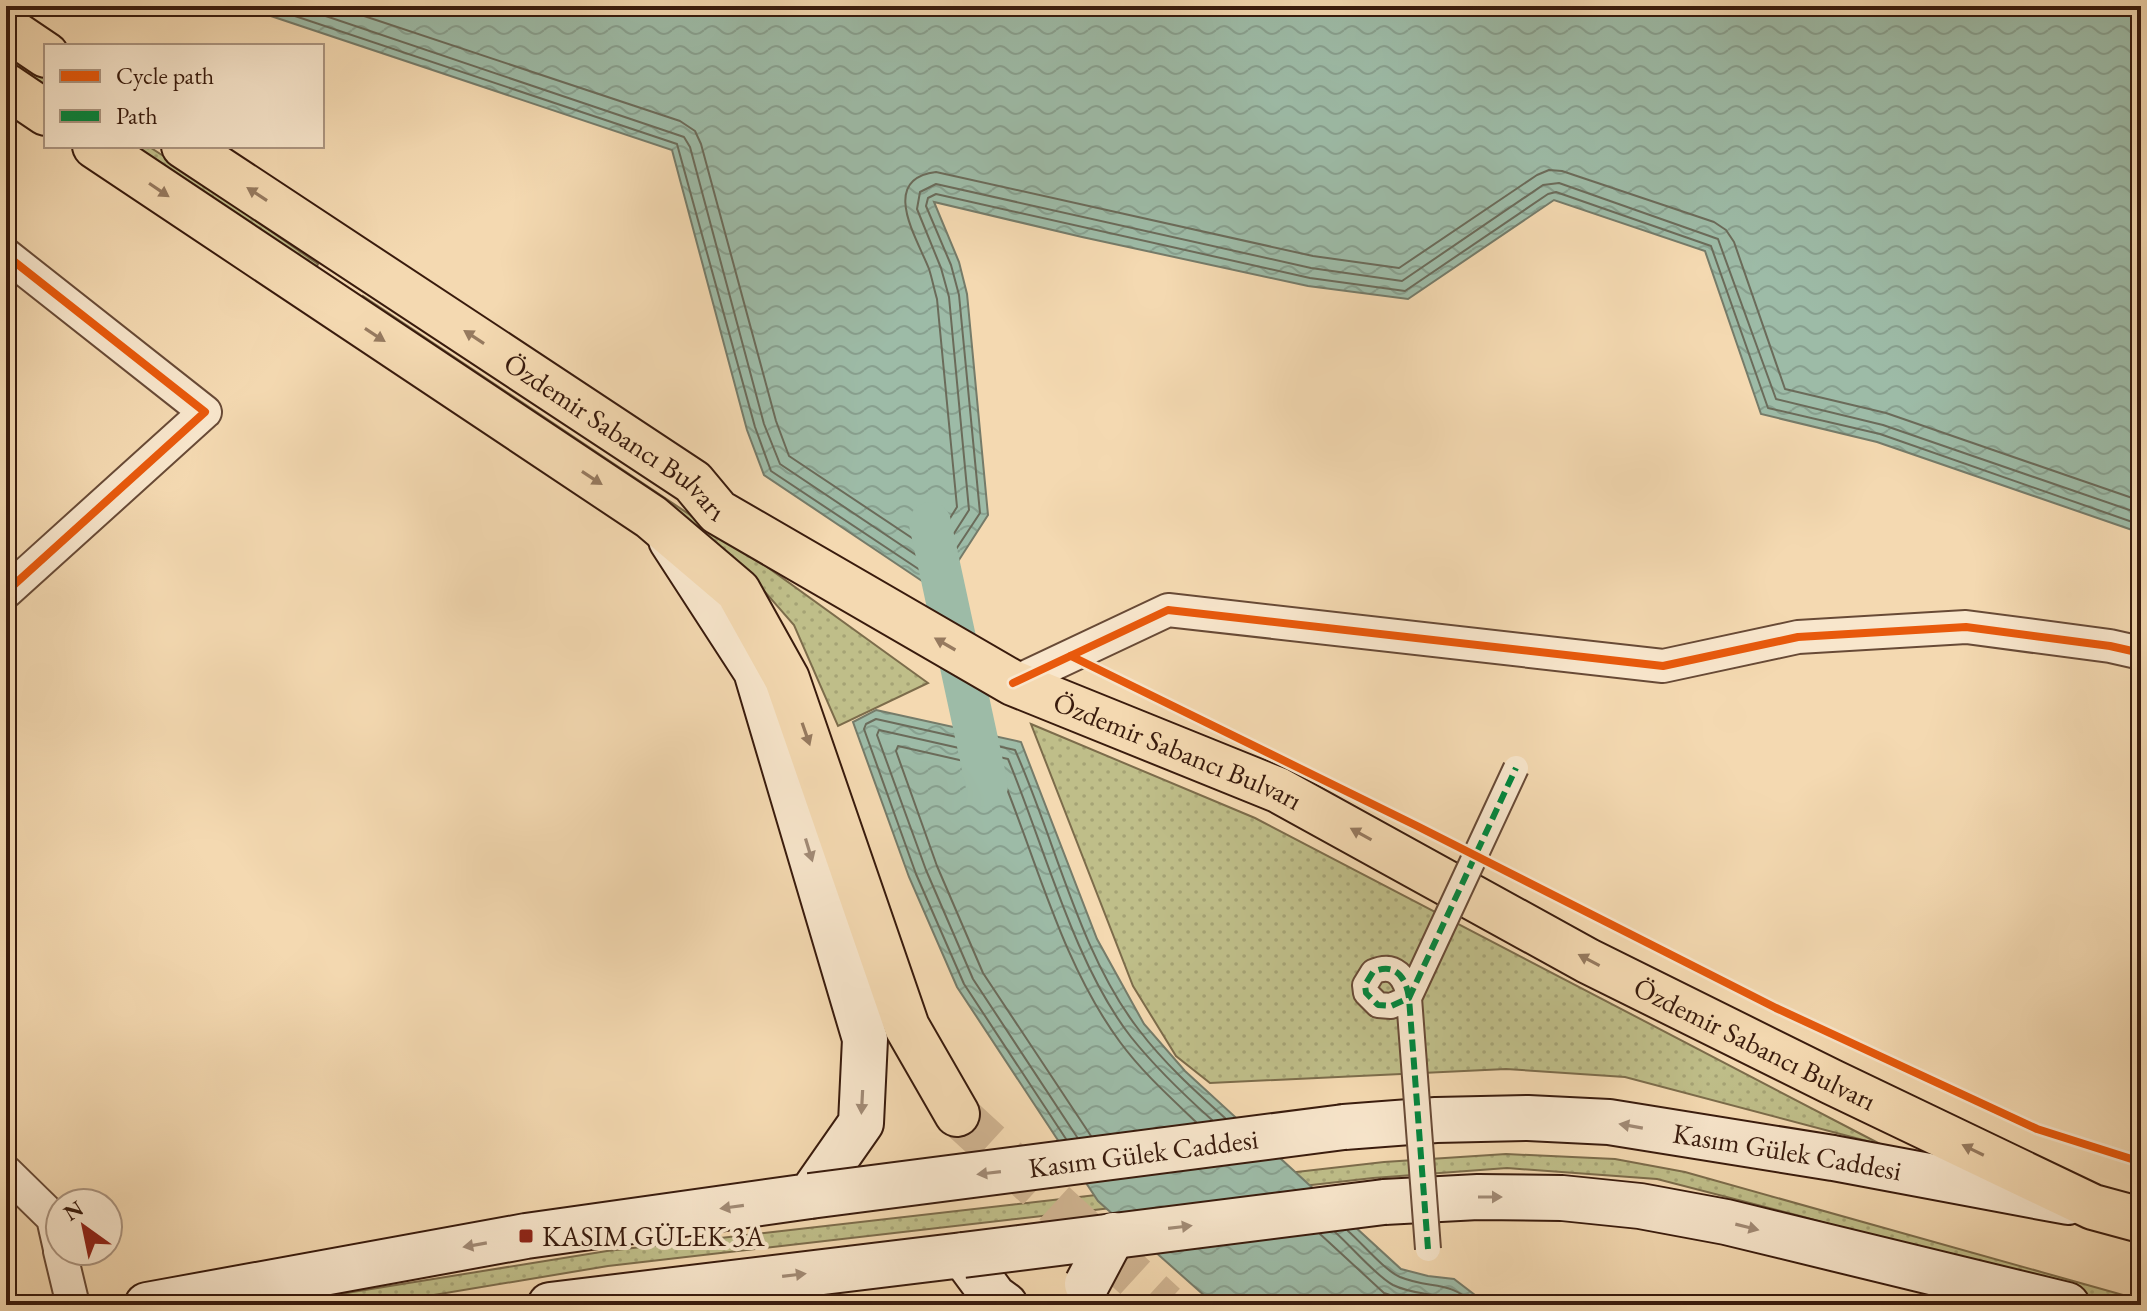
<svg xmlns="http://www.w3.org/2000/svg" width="2147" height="1311" viewBox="0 0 2147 1311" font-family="'EB Garamond',serif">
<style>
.grass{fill:url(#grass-dots);stroke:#7c6c4b;stroke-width:2}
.water{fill:url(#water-waves);stroke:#757b69;stroke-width:2}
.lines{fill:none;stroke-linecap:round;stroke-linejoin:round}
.shore{stroke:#6b6b5a;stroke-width:2}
.canal{stroke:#9dbba7;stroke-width:42}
.primary-tunnel{stroke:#cfb390;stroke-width:44;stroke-dasharray:44 22;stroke-linecap:butt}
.minor-casing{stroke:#684a36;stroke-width:36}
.secondary-casing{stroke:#391b0d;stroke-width:48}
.primary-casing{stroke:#391b0d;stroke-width:48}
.minor{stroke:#f8e6cc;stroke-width:32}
.secondary{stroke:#f8e6cc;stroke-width:44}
.primary{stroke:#f4d9b1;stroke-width:44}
.pedestrian-bridge-casing{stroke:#684a36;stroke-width:28;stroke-linecap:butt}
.secondary-bridge-casing{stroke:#391b0d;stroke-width:48;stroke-linecap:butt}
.pedestrian-bridge{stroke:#f8e6cc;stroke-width:24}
.secondary-bridge{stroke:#f8e6cc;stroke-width:44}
.quiet{stroke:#00873e;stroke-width:6;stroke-dasharray:12 6;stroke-linecap:butt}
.cycleway-casing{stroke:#f8e6cc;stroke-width:13}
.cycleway{stroke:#e8590c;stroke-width:8}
.oneway{fill:#967a5f}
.oneway2{fill:#a28b76}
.poi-dot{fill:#8f2418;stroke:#f8e6cc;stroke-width:3}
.labels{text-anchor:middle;stroke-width:8;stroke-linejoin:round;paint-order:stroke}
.street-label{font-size:28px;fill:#391b0d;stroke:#f8e6cc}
.poi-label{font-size:28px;fill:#391b0d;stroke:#f8e6cc;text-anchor:start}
</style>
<defs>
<pattern id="grass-dots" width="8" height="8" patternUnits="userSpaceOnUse" patternTransform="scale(2)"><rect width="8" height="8" fill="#bfbe89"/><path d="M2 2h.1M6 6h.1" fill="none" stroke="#a5a375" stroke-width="1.8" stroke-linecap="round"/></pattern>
<pattern id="water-waves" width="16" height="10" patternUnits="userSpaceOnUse" patternTransform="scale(2)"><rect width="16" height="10" fill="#9dbba7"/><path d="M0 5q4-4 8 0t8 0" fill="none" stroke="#88a08f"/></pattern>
</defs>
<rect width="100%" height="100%" fill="#f4d9b1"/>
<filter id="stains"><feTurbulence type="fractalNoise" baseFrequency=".0025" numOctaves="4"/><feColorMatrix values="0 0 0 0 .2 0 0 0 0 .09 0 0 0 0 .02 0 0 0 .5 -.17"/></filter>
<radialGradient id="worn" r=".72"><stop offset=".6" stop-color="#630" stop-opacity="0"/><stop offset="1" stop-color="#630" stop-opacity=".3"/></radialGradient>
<g class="grass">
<path d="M6,51L46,77V93L6,66Z"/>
<path d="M125,146H148L165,157L318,264L312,275Z"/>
<path d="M363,296L756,559L928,683L838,726L794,625L745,569L358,304Z"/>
<path d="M1031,724L1255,818L1882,1145L1625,1077L1506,1069L1210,1083L1176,1056L1133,986Z"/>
<path d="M1506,1154L1615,1159L1685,1172L2141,1300V1305H2120L1800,1216L1657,1179L1507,1168L1373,1178L608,1266L374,1305H288L334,1295L607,1251L1384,1162Z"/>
</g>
<g class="water">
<path d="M241,6H2141V533L1877,442L1761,414L1705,251L1554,200L1408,299L1308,286L1082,237L934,202L959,262L967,294L988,515L948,577L925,583L764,475L747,430L672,150Z"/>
<path d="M876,710L1021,742L1097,939L1144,1024L1185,1071L1401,1269L1428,1276L1454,1279L1488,1305H1215L1098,1201L957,987L909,877L853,722Z"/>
</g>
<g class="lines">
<g class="shore">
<path d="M265,6L677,144L755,427L771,471L926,574L943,569L980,513L959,295L951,265L926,206L928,198L936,194L1310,278L1405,291L1548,194L1556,192L1711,246L1768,408L1880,434L2141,525"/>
<path d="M296,6L684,137L690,147L764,424L780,464L928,563L937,560L969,510L949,297L941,268L917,209L920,192L936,184L1311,268L1402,281L1543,185L1559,183L1718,239L1776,399L1883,425L2141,514"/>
<path d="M334,6L680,121L695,131L701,144L776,421L789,456L927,548L932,547L957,507L937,299C934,289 932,278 929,269C918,240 878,179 936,172L1313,256L1399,268L1537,175L1549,170L1562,171L1714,222L1726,230L1734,242L1785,389L1886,413L2141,501"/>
<path d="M1091,1136L983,973L937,866L896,751L898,746L999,769C1037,860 1061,962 1120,1042C1142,1072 1170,1097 1196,1122"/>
<path d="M1077,1137L973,979L926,870L877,735L879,730L1008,759C1044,845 1074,964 1131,1037C1155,1067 1183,1094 1212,1120"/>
<path d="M1066,1139L964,984L916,874L864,729L866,724L876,719L1015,750C1055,839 1079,953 1139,1030C1164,1063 1195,1091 1225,1118"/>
<path d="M1348,1231C1362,1243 1384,1270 1400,1277C1432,1290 1447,1279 1476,1305"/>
<path d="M1335,1232C1351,1246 1376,1276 1393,1285C1415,1296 1440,1292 1461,1305"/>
<path d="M1320,1234L1384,1293L1420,1305"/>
</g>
<path class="canal" d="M930,523L987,786"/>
<path class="primary-tunnel" d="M957,1114L1165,1305"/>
<defs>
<g id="minor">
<path d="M6,255L205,412L6,592"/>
<path d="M1013,683L1168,610L1663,666L1798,637L1966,627L2110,646L2141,653"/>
<path d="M6,1172L53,1218L60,1249"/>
<path d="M60,1251L73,1305"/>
</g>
<g id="secondary">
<path id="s1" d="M1344,1127L1436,1120L1528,1118L1609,1122L1833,1158L2068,1202"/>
<path d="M1384,1202L1478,1197L1562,1198L1640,1206L1726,1222L2067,1305"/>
<path d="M147,1305L526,1236L810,1196L861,1123L865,1039L756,671L671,540"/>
<path d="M550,1305L963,1255L994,1297L1005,1305"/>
</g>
<g id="primary">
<path d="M6,28L46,55"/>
<path d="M6,86L46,113"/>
<path d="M95,146L651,517L738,591L787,679L907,1027L957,1114"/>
<path id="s2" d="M184,146L693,482L718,512L1013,683L1278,790L1588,961L1832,1082L2093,1207L2141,1220"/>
</g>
</defs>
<use href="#minor" class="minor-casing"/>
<use href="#secondary" class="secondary-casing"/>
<use href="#primary" class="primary-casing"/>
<use href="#minor" class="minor"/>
<use href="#secondary" class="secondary"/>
<use href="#primary" class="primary"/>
<defs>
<path id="pedestrian-bridge" d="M1428,1249L1409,998C1406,977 1395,962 1373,972L1365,985L1366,993L1378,1005L1391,1006L1409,998L1516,768"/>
<g id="secondary-bridge">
<path id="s3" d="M810,1196L1344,1127"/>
<path d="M963,1255L1384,1202"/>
<path d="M1087,1284L1113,1235"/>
</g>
</defs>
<use href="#pedestrian-bridge" class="pedestrian-bridge-casing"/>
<use href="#secondary-bridge" class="secondary-bridge-casing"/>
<use href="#pedestrian-bridge" class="pedestrian-bridge"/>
<use href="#secondary-bridge" class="secondary-bridge"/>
<path class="quiet" d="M1428,1249L1409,998C1406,977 1395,962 1373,972L1365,985L1366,993L1378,1005L1391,1006L1409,998L1516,768"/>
<defs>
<g id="cycleway">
<path d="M6,255L205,412L6,592"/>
<path d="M1071,656L1417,826L1776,1008L2037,1129L2141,1162"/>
<path d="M1013,683L1168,610L1663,666L1798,637L1966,627L2110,646L2141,653"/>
</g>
</defs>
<use href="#cycleway" class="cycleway-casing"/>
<use href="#cycleway" class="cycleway"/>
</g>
<defs><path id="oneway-solid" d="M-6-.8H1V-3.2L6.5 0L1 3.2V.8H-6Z" transform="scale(2)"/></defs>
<g class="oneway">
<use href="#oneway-solid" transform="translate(159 190) rotate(34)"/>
<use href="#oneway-solid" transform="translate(257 194) rotate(-147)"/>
<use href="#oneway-solid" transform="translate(375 335) rotate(33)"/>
<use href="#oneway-solid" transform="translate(474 337) rotate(-147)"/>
<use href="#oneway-solid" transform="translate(592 478) rotate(33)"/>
<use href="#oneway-solid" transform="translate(945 644) rotate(-150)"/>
<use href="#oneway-solid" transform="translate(806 734) rotate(71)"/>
<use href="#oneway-solid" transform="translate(1361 834) rotate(-151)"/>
<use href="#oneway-solid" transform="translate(1589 960) rotate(-152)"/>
<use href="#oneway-solid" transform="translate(1973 1150) rotate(-154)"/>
</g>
<g class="oneway2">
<use href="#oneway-solid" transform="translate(809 850) rotate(73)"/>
<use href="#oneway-solid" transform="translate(862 1102) rotate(93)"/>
<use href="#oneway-solid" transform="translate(1631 1126) rotate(-170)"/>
<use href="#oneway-solid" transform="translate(989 1173) rotate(173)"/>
<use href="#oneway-solid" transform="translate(1490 1197)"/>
<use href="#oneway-solid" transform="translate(732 1207) rotate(172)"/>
<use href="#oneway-solid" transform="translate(1180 1227) rotate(-7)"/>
<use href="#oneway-solid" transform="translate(1747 1227) rotate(14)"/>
<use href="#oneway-solid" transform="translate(475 1245) rotate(170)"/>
<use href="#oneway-solid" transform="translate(794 1275) rotate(-7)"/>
</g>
<rect class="poi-dot" x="518" y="1228" width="16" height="16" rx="4"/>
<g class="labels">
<g class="street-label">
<text dy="10" stroke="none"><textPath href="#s2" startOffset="520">Özdemir Sabancı Bulvarı</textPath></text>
<text dy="10" stroke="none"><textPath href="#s2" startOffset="1168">Özdemir Sabancı Bulvarı</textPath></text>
<text dy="10" stroke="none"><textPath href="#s2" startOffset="1816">Özdemir Sabancı Bulvarı</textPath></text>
<text dy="10" stroke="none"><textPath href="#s1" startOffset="446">Kasım Gülek Caddesi</textPath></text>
<text dy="10" stroke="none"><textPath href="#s3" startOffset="336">Kasım Gülek Caddesi</textPath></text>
</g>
<g class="poi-label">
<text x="542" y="1246">KASIM GÜLEK 3A</text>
</g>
</g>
<rect width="2147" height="1311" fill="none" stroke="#f4d9b1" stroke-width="32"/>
<rect x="8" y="8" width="2131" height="1295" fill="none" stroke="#391b0d" stroke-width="4"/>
<rect x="16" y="16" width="2115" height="1279" fill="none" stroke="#391b0d" stroke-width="2"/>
<rect x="44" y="44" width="280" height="104" fill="#f8e6cc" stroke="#ac9580" stroke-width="2"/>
<rect x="60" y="70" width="40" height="12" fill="#e8590c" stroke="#ac9580" stroke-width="2"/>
<text x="116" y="84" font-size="24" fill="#391b0d">Cycle path</text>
<rect x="60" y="110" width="40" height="12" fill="#00873e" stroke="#ac9580" stroke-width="2"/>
<text x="116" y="124" font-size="24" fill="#391b0d">Path</text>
<g transform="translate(84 1227) rotate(327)"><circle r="38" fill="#f8e6cc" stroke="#ac9580" stroke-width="2"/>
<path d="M0-6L14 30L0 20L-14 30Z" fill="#8f2418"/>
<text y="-12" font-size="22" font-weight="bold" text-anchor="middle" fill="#391b0d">N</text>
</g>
<rect width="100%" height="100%" filter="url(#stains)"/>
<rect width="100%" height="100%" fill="url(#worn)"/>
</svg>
